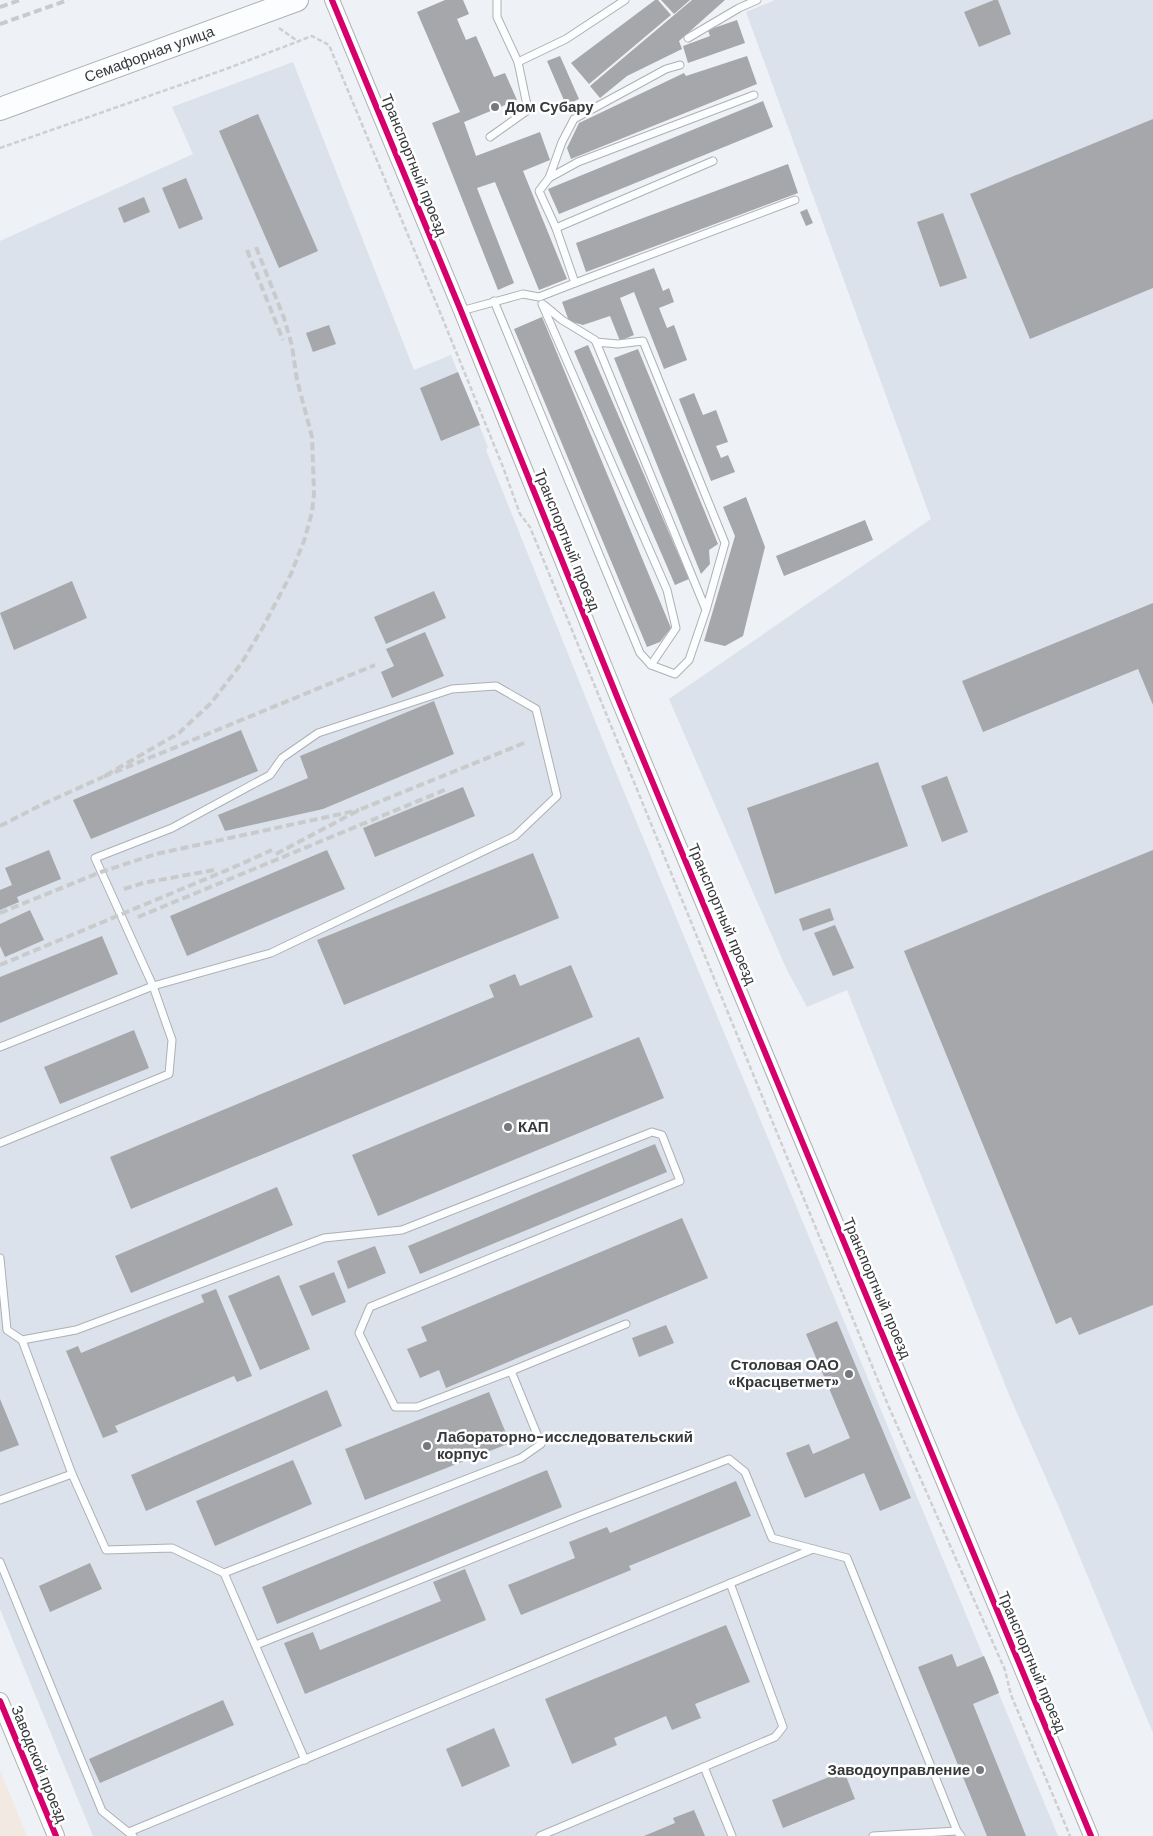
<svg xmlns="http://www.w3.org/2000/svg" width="1153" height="1836" viewBox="0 0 1153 1836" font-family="'DM Sans',sans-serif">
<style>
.commercial{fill:#f2e9e2}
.built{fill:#dbe2eb}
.building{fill:#a5a7aa}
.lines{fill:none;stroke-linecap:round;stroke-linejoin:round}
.service-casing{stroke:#aeb0b2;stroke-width:9}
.minor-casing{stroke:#aeb0b2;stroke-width:16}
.tertiary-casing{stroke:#aeb0b2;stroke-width:18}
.trunk-casing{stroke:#aeb0b2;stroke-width:24}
.path{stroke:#cecfd1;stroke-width:2.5;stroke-dasharray:5 2.5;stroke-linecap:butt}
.service{stroke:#fcfdfe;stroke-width:7}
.minor{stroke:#fcfdfe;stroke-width:14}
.tertiary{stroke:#fcfdfe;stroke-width:16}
.trunk{stroke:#fcfdfe;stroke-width:22}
.rail{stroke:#c9cacb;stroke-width:4;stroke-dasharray:8 4;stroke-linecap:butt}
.cycleway-casing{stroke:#fefefe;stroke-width:9}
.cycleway{stroke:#d6006c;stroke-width:6}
.poi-dot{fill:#76797c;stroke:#fefefe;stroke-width:2}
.labels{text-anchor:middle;stroke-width:5;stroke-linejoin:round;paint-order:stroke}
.street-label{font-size:15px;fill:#36393b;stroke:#fefefe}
.poi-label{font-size:15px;font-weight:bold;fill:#36393b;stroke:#fefefe;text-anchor:start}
</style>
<rect width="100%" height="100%" fill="#eef1f5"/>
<path class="commercial" d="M0,1770L27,1836H0Z"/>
<g class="built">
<path d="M775,0H1153V1733L1061,1512L1010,1397L847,990L807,1007L786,968L669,699L931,519L746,12Z"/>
<path d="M293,62L414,370L451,355L488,447L486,450L612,763L1058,1836H93L0,1609V241L193,154L172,107Z"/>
</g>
<g class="building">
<path d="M445,0H463L469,14L457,19L466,40L476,36L494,77L505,73L517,100L464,122L476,156L540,132L550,160L523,171L567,279L539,290L495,182L477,188L514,283L498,290L432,123L460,112L417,12Z"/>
<path d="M655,0H658L671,15L589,84L571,63Z"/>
<path d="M661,0H690L674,14Z"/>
<path d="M692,0H725L679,41L682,49L627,76L600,98L590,86Z"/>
<path d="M994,0H998L1011,34L979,47L964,12Z"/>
<path d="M737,20L745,43L688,63L683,46L710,36L708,30Z"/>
<path d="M560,56L579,99L566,105L547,61Z"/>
<path d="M747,56L757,84L571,159L567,148L579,123L684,73L686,76Z"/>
<path d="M763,101L773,127L559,214L548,189Z"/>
<path d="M258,114L318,251L279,268L219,131Z"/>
<path d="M1153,119V288L1030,339L970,194Z"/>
<path d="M788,164L798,193L586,272L576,243Z"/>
<path d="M186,178L203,219L179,229L162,188Z"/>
<path d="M144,197L150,212L124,223L118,208Z"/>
<path d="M807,209L813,223L806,226L800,212Z"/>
<path d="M943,213L967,278L940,287L917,222Z"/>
<path d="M654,268L663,291L669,288L674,302L659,308L667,328L674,325L687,360L664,369L634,292L620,298L634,335L620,341L610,316L583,325L569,321L562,302Z"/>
<path d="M542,317L671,628L660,642L647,647L514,329Z"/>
<path d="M329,325L336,344L313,352L306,333Z"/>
<path d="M588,345L689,579L675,585L574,351Z"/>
<path d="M638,349L718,544L709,550L710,564L701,574L614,358Z"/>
<path d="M458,372L480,425L441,441L420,388Z"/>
<path d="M694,393L703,415L716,410L728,442L716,446L721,458L728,455L735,472L711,481L679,399Z"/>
<path d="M746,497L765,547L743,636L725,646L704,641L735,536L723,507Z"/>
<path d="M865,520L873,540L784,576L776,556Z"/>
<path d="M72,581L87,618L14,650L0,613Z"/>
<path d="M434,591L446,618L386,644L374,617Z"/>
<path d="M1153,603V705L1138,669L983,732L962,681Z"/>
<path d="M425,632L444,676L392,698L381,672L394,666L386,649Z"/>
<path d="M434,701L454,754L323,809L225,831L218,815L308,778L300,756Z"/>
<path d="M241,730L258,771L91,839L73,800Z"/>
<path d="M878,762L908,846L775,894L747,808Z"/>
<path d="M947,776L968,832L942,842L921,786Z"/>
<path d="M463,787L475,816L375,857L363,828Z"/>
<path d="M49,850L61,879L17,897L19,902L0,910V890L12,885L5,868Z"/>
<path d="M327,850L345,889L187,956L170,916Z"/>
<path d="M1153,850V1305L1079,1335L1071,1317L1056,1324L904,951Z"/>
<path d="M533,853L559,918L344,1005L317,940Z"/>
<path d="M830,908L834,920L803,931L799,919Z"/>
<path d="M30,910L44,940L5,957L0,946V924Z"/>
<path d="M835,925L854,968L833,976L814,933Z"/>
<path d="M102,936L118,974L0,1023V977Z"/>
<path d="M571,965L593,1017L131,1209L110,1157L494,997L489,985L515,974L520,986Z"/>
<path d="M134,1030L149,1068L60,1104L44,1067Z"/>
<path d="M639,1037L664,1098L378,1216L352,1155Z"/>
<path d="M655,1144L667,1172L420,1274L408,1246Z"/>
<path d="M277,1187L293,1225L131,1293L115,1256Z"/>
<path d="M682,1218L708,1278L446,1388L439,1370L420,1378L407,1349L427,1341L421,1327Z"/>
<path d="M375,1246L386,1273L348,1289L337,1261Z"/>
<path d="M334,1272L346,1302L312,1316L299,1286Z"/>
<path d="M279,1275L310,1349L260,1370L228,1296Z"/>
<path d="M216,1289L252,1376L237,1382L234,1376L115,1426L118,1432L103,1438L66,1351L78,1346L81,1353L204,1302L201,1295Z"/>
<path d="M837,1321L911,1498L880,1511L864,1473L805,1498L786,1453L809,1444L813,1454L850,1438L806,1334Z"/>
<path d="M666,1325L674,1343L639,1357L632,1338Z"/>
<path d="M327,1390L342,1426L146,1511L131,1475Z"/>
<path d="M489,1392L510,1443L365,1500L345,1449Z"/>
<path d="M0,1399L19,1445L0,1452Z"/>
<path d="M293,1460L312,1504L215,1546L196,1501Z"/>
<path d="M547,1470L562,1507L277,1624L262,1587Z"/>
<path d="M736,1481L751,1516L629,1566L631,1570L521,1615L508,1585L575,1558L569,1542L607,1527L610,1533Z"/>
<path d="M90,1563L102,1589L50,1612L39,1586Z"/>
<path d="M465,1569L486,1620L305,1694L284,1643L313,1632L320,1650L441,1601L433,1582Z"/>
<path d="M726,1625L750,1682L695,1704L701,1718L672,1730L666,1716L614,1738L617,1745L572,1764L545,1699Z"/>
<path d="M952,1654L957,1667L984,1656L992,1675L999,1693L973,1704L1026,1836H987L918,1667Z"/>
<path d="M223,1700L234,1725L100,1783L89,1759Z"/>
<path d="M494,1728L510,1766L462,1787L446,1749Z"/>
<path d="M844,1771L855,1799L783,1828L772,1800Z"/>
<path d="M694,1810L705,1836H644L675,1823L673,1818Z"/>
</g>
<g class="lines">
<defs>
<g id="service">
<path d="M688,38L739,8L757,0"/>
<path d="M518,62L566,39L625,0"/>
<path d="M490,137L528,110L518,62L497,17V0"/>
<path d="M549,178L562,142L574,119L666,69L680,65"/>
<path d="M556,228L539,191L549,178L578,162L754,95"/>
<path d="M575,283L795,200"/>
<path d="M494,301L640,653L651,665L675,674L689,660L706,610L725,543L643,341L618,344L596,342L706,610"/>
<path d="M542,304L667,590L676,628L651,665"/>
<path d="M544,305L562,320L595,340L596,342"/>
<path d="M461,311L523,294L539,297L575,283L556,228L713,161"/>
<path d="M0,1047L153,986L271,953L515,836L557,796L536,709L496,686L452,689L318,733L282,758L270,775L172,828L95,858L153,986L172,1040L169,1074L0,1143"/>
<path d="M0,1258L7,1330L22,1340L76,1330L324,1238L402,1230L652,1132L662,1135L680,1181L370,1307L359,1333L395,1407H417L511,1371L626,1324"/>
<path d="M22,1340L72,1474L106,1550L172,1548L224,1573L521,1458L541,1444L511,1371"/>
<path d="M0,1500L72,1474"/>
<path d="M0,1562L102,1811L133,1836"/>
<path d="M224,1573L305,1760"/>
<path d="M256,1645L577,1517L729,1459L745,1472L772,1538L847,1558L957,1831L961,1836"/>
<path d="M704,1767L732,1836"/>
<path d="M129,1832L813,1549"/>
<path d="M540,1836L775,1737L783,1727L730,1583"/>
<path d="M873,1836L957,1831"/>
</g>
<path id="minor" d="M332,0L461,311L618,699L1091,1836"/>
<path id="tertiary" d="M0,1701L56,1836"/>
<g id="trunk">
<path id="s1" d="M0,109L297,0"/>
</g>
</defs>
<use href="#service" class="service-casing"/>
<use href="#minor" class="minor-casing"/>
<use href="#tertiary" class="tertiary-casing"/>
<use href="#trunk" class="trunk-casing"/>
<g class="path">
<path d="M279,28L299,42"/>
<path d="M0,148L226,69L312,36L329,45L435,300L503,467L520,514L530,527L888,1405L1005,1670L1011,1695L1070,1836"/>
</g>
<use href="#service" class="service"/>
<use href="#minor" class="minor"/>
<use href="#tertiary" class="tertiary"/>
<use href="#trunk" class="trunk"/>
<g class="rail">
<path d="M0,7L20,0"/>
<path d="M0,24L68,0"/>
<path d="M256,247L284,318L292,346L297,380L312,437L314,493L312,512L305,538L291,574L263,627L241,664L211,703L179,733L103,777L375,665"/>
<path d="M247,250L283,340"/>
<path d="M0,826L41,805L103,777"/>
<path d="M276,854L359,810L524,743"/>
<path d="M124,889L143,883L214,870"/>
<path d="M0,913L101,872L156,854L359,810"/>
<path d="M138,917L447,789"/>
<path d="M0,965L232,868L272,850"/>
</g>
<defs>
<g id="cycleway">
<path d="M332,0L461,311L618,699L1091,1836"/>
<path d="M0,1701L56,1836"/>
</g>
</defs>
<use href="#cycleway" class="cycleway-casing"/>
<use href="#cycleway" class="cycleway"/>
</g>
<g class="poi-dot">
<circle cx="495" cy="107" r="5"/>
<circle cx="508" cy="1127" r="5"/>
<circle cx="849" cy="1374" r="5"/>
<circle cx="427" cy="1446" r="5"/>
<circle cx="980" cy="1770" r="5"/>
</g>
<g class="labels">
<g class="street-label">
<text dy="5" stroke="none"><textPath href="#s1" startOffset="159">Семафорная улица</textPath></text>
<text transform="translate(414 165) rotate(68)" y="5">Транспортный проезд</text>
<text transform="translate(567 540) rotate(68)" y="5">Транспортный проезд</text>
<text transform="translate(722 914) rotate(67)" y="5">Транспортный проезд</text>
<text transform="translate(877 1288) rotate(67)" y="5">Транспортный проезд</text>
<text transform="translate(1032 1662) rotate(67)" y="5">Транспортный проезд</text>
<text transform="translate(39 1764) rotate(68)" y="5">Заводской проезд</text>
</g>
<g class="poi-label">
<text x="505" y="112">Дом Субару</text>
<text x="518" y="1132">КАП</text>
<text x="839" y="1370" text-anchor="end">Столовая ОАО<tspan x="839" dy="17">«Красцветмет»</tspan></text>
<text x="437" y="1442">Лабораторно-исследовательский<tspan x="437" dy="17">корпус</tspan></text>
<text x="970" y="1775" text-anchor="end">Заводоуправление</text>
</g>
</g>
</svg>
